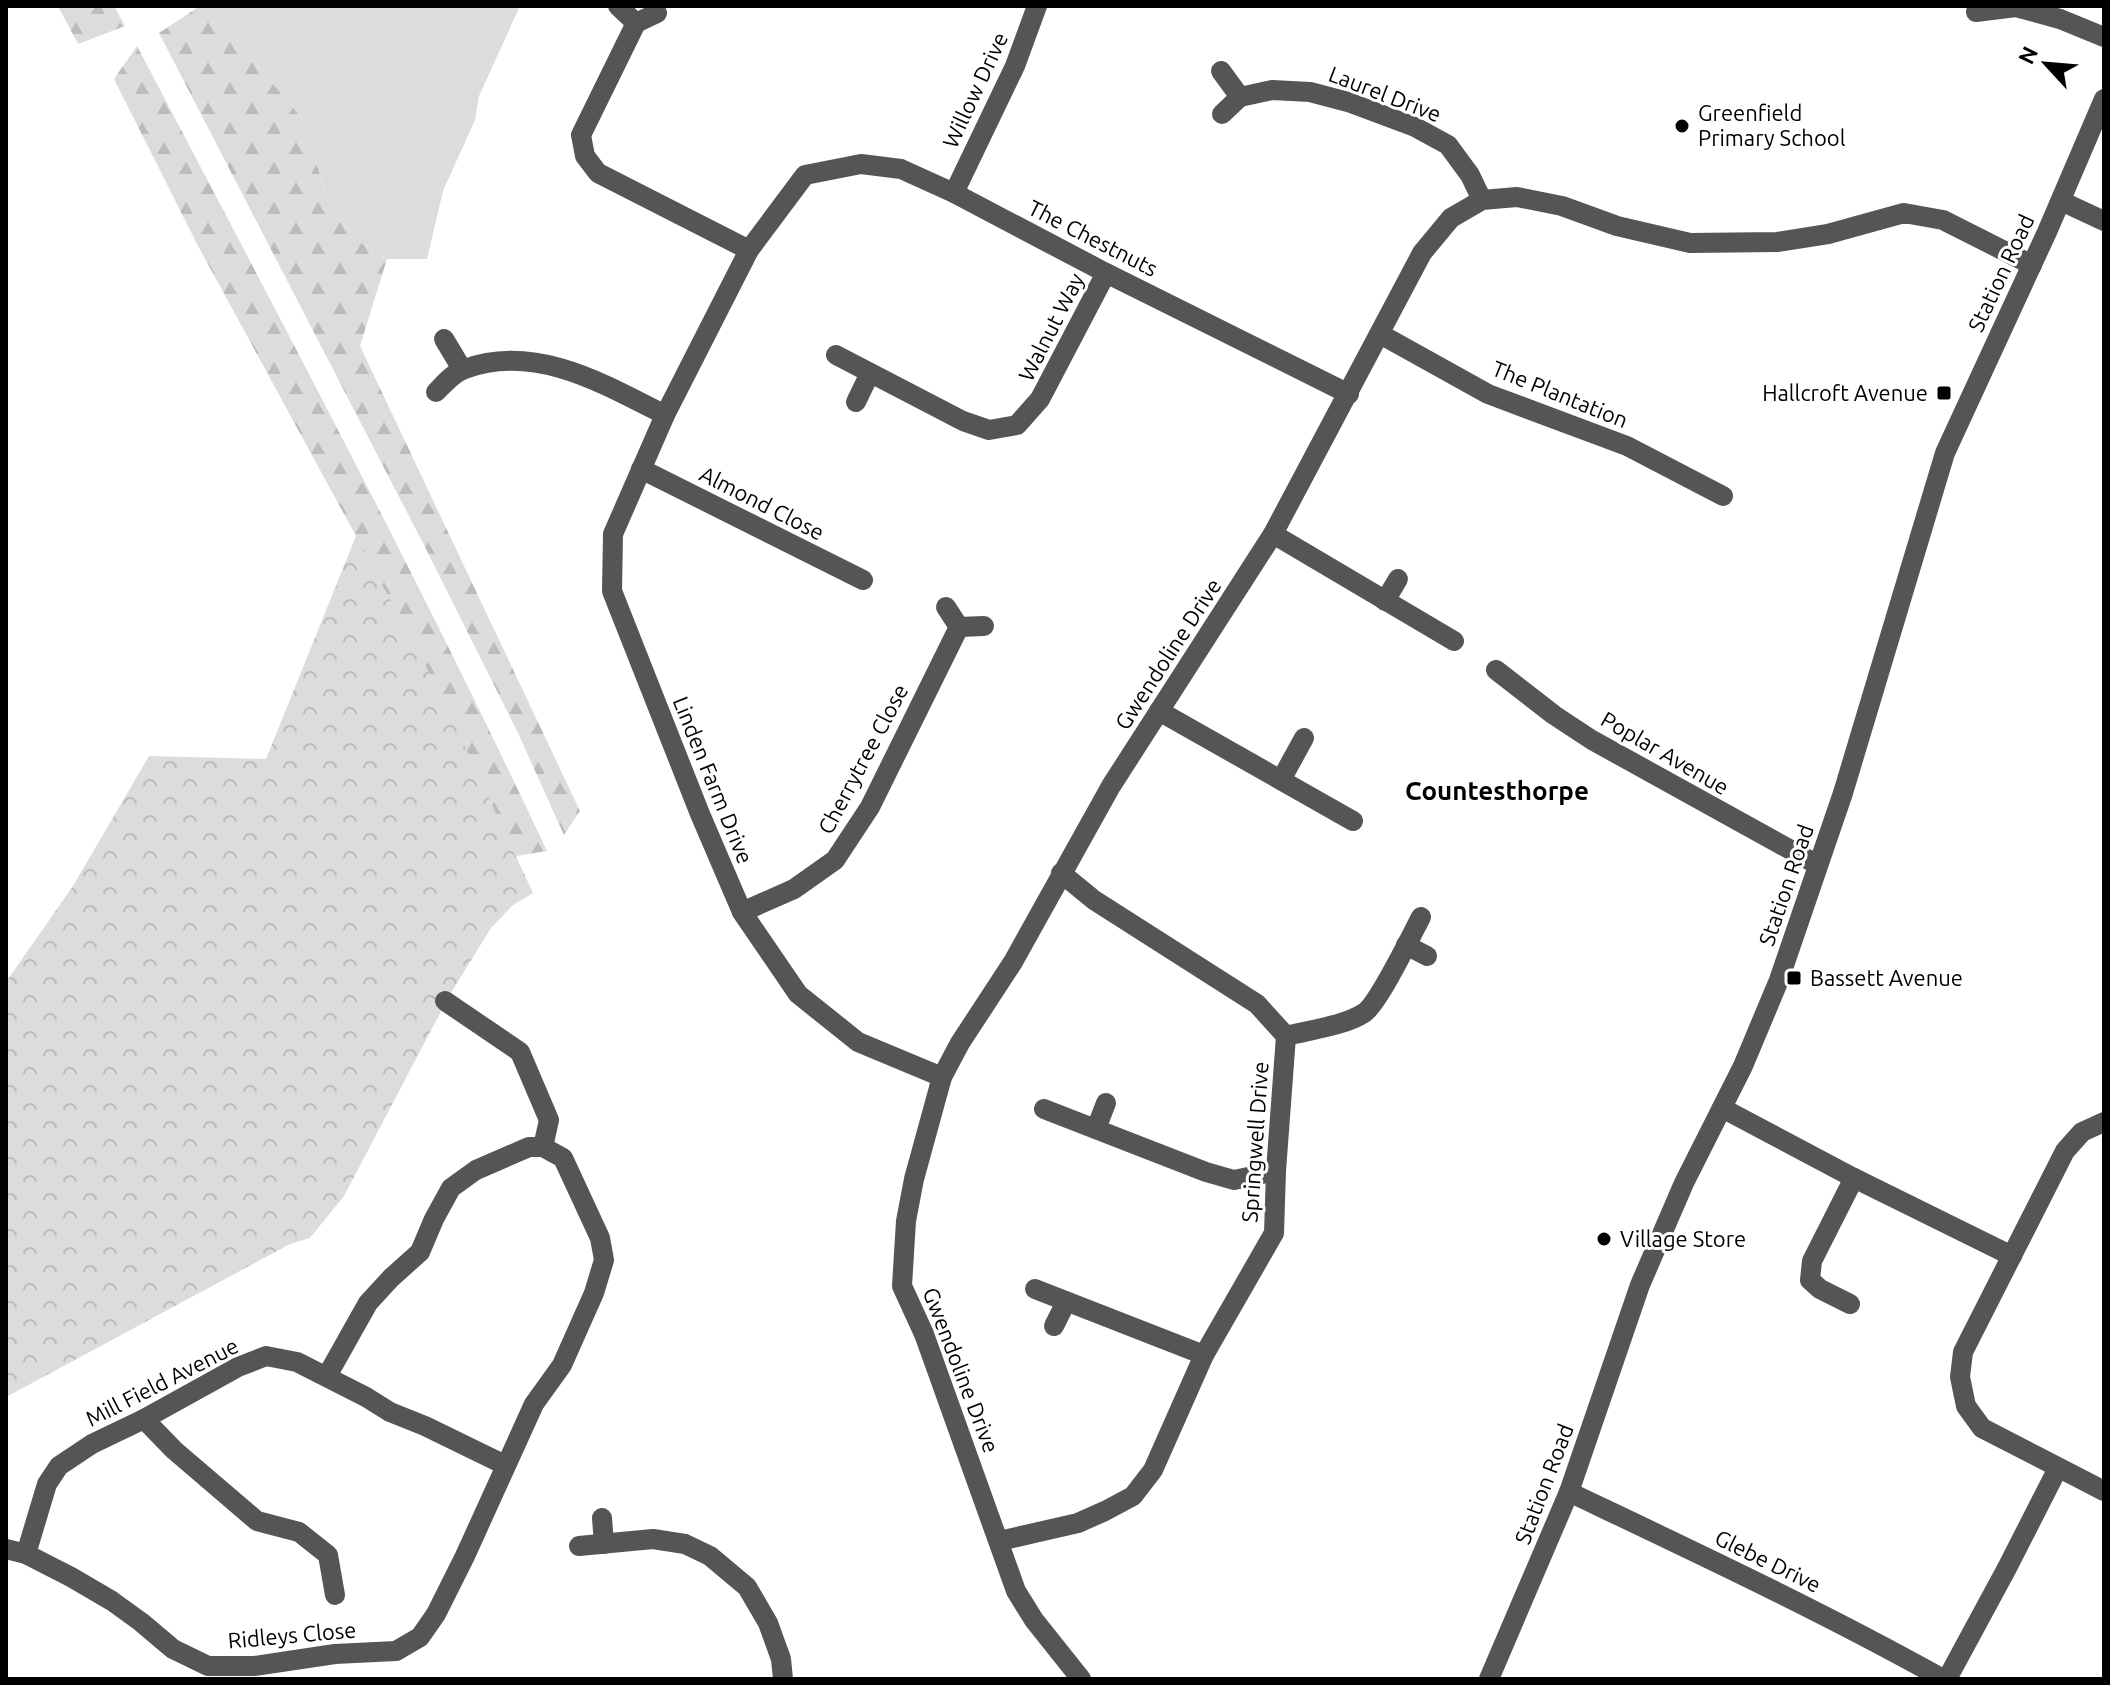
<svg xmlns="http://www.w3.org/2000/svg" width="2110" height="1685" viewBox="0 0 2110 1685" font-family="Ubuntu,sans-serif">
<style>
.green{fill:#dcdcdc}
.forest{fill:url(#forest-firs)}
.park{fill:url(#park-crowns)}
.lines{fill:none;stroke-linecap:round;stroke-linejoin:round}
.minor{stroke:#555;stroke-width:20}
.poi-dot{fill:#000;stroke:#fff;stroke-width:3}
.labels{text-anchor:middle;stroke-width:6;stroke-linejoin:round;paint-order:stroke}
.street-label{font-size:22px;fill:#000;stroke:#fff}
.poi-label{font-size:22px;fill:#000;stroke:#fff;text-anchor:start}
.quarter-label{font-size:26px;font-weight:bold;fill:#000;stroke:#fff}
</style>
<defs>
<pattern id="forest-firs" width="22" height="20" patternUnits="userSpaceOnUse" patternTransform="scale(2)"><rect width="22" height="20" fill="#dcdcdc"/><path d="M5 1l3.5 6h-7zM16 11l3.5 6h-7z" fill="#bbb"/></pattern>
<pattern id="park-crowns" width="20" height="18" patternUnits="userSpaceOnUse" patternTransform="scale(2)"><rect width="20" height="18" fill="#dcdcdc"/><path d="M2 6a3 3 0 1 1 6 0M12 15a3 3 0 1 1 6 0" fill="none" stroke="#bbb"/></pattern>
</defs>
<rect width="100%" height="100%" fill="#fff"/>
<path class="green" d="M209,6H520L479,96L475,120L443,191L427,259H387L363,244L331,212L304,121Z"/>
<g class="forest">
<path d="M58,6H114L125,26L78,44Z"/>
<path d="M200,6H209L304,121L331,212L363,244L387,259L360,346L580,811L564,835L518,733L426,549L159,33Z"/>
<path d="M137,46C277,313 419,578 547,851L516,856L356,536L197,244L114,79Z"/>
</g>
<path class="park" d="M356,536L438,689L533,893L513,905L491,928L449,996L344,1196L310,1238L290,1244L6,1397V982L73,886L149,756L266,759Z"/>
<g class="lines">
<g class="minor">
<path d="M618,6L636,23L657,13"/>
<path d="M1976,12L2016,7L2060,19L2104,37"/>
<path d="M636,23L581,135L585,156L598,173L749,250"/>
<path d="M1221,71L1240,97L1222,114"/>
<path d="M1240,97L1272,90L1310,92L1348,102L1415,127L1448,145L1470,175L1482,200"/>
<path d="M954,193L1015,66L1037,6"/>
<path d="M2061,201L2104,221"/>
<path d="M1380,334L1488,394L1627,446L1723,496"/>
<path d="M444,339L462,369"/>
<path d="M836,355L963,421L989,430L1017,425L1040,399L1106,273"/>
<path d="M436,392C444,384 454,372 465,369C535,343 604,384 665,415"/>
<path d="M856,402L870,373"/>
<path d="M641,469L863,580"/>
<path d="M1273,534L1454,641"/>
<path d="M1385,601L1398,579"/>
<path d="M946,607L959,627L984,626"/>
<path d="M1496,670L1554,715L1592,740L1818,865"/>
<path d="M1159,711L1353,821"/>
<path d="M1281,780L1304,738"/>
<path d="M742,912L794,889L835,860L870,807L959,627"/>
<path d="M1406,945L1427,956"/>
<path d="M445,1001L520,1052L549,1120L543,1147"/>
<path d="M1286,1036C1309,1030 1344,1026 1364,1013C1378,1004 1411,936 1421,917"/>
<path d="M942,1077L858,1042L798,994L742,912L700,814L612,591L613,534L665,415L749,250L805,175L861,164L901,169L954,193L1106,273L1349,394"/>
<path d="M1722,1108L1854,1178L2012,1256"/>
<path d="M1044,1109L1206,1172L1234,1180L1276,1171"/>
<path d="M2104,1122L2082,1132L2065,1151L1963,1352L1960,1377L1966,1406L1982,1428L2104,1491"/>
<path d="M1096,1129L1106,1103"/>
<path d="M1035,1289L1204,1355"/>
<path d="M1850,1304L1820,1289L1810,1280L1812,1261L1854,1178"/>
<path d="M1054,1326L1066,1302"/>
<path d="M144,1419L174,1450L257,1521L299,1532L328,1555L335,1595"/>
<path d="M1569,1492C1695,1552 1821,1611 1943,1679"/>
<path d="M602,1518L604,1544"/>
<path d="M999,1541L1078,1523L1105,1511L1133,1496L1153,1470L1204,1355L1274,1233L1276,1171L1286,1036L1257,1004L1094,900L1061,873"/>
<path d="M579,1546L653,1539L685,1544L710,1556L747,1587L768,1623L781,1659L783,1679"/>
<path d="M6,1549L26,1554L71,1577L112,1601L141,1622L173,1649L208,1666H254L335,1654L396,1651L420,1637L436,1614L465,1556L534,1404L562,1365L594,1293L604,1260L600,1238L563,1158L543,1147H529L476,1170L451,1188L434,1219L420,1252L391,1278L368,1303L327,1376"/>
<path d="M26,1554L47,1484L59,1466L92,1444L144,1419L238,1367L266,1356L297,1362L366,1397L390,1412L425,1426L505,1465"/>
<path d="M1081,1679L1034,1620L1016,1591L924,1334L902,1286L906,1221L914,1179L942,1077L960,1043L1013,962L1111,786L1273,534L1422,253L1451,218L1482,200L1517,197L1562,206L1617,226L1690,243L1777,242L1828,234L1904,213L1943,220L2032,265"/>
<path d="M1489,1679L1569,1492L1640,1285L1684,1183L1743,1066L1779,980L1843,793L1945,453L2047,232L2104,99"/>
<path d="M1947,1679L2007,1568L2058,1468"/>
</g>
</g>
<g class="poi-dot">
<circle cx="1682" cy="126" r="8"/>
<rect x="1936" y="385" width="16" height="16" rx="4"/>
<rect x="1786" y="970" width="16" height="16" rx="4"/>
<circle cx="1604" cy="1239" r="8"/>
</g>
<g class="labels">
<g class="street-label">
<text transform="translate(975 90) rotate(-65)" y="8">Willow Drive</text>
<text transform="translate(1385 94) rotate(21)" y="8">Laurel Drive</text>
<text transform="translate(1093 238) rotate(27)" y="8">The Chestnuts</text>
<text transform="translate(2001 273) rotate(-65)" y="8">Station Road</text>
<text transform="translate(1051 327) rotate(-63)" y="8">Walnut Way</text>
<text transform="translate(1560 394) rotate(22)" y="8">The Plantation</text>
<text transform="translate(762 503) rotate(27)" y="8">Almond Close</text>
<text transform="translate(1168 654) rotate(-57)" y="8">Gwendoline Drive</text>
<text transform="translate(1665 753) rotate(30)" y="8">Poplar Avenue</text>
<text transform="translate(863 759) rotate(-62)" y="8">Cherrytree Close</text>
<text transform="translate(713 780) rotate(68)" y="8">Linden Farm Drive</text>
<text transform="translate(1786 885) rotate(-71)" y="8">Station Road</text>
<text transform="translate(1255 1142) rotate(-86)" y="8">Springwell Drive</text>
<text transform="translate(961 1370) rotate(69)" y="8">Gwendoline Drive</text>
<text transform="translate(162 1382) rotate(-27)" y="8">Mill Field Avenue</text>
<text transform="translate(1544 1484) rotate(-69)" y="8">Station Road</text>
<text transform="translate(1768 1561) rotate(26)" y="8">Glebe Drive</text>
<text transform="translate(292 1635) rotate(-5)" y="8">Ridleys Close</text>
</g>
<g class="poi-label">
<text x="1698" y="121">Greenfield<tspan x="1698" dy="25">Primary School</tspan></text>
<text x="1928" y="401" text-anchor="end">Hallcroft Avenue</text>
<text x="1810" y="986">Bassett Avenue</text>
<text x="1620" y="1247">Village Store</text>
</g>
<g class="quarter-label">
<text x="1497" y="800">Countesthorpe</text>
</g>
</g>
<rect width="2110" height="1685" fill="none" stroke="#000000" stroke-width="16"/>
<g transform="translate(2046 64) rotate(296)" stroke="#ffffff" stroke-width="6" paint-order="stroke">
<path d="M0-6L14 30L0 20L-14 30Z" fill="#000000"/>
<text y="-12" font-size="22" font-weight="bold" text-anchor="middle" fill="#000000">N</text>
</g>
</svg>
